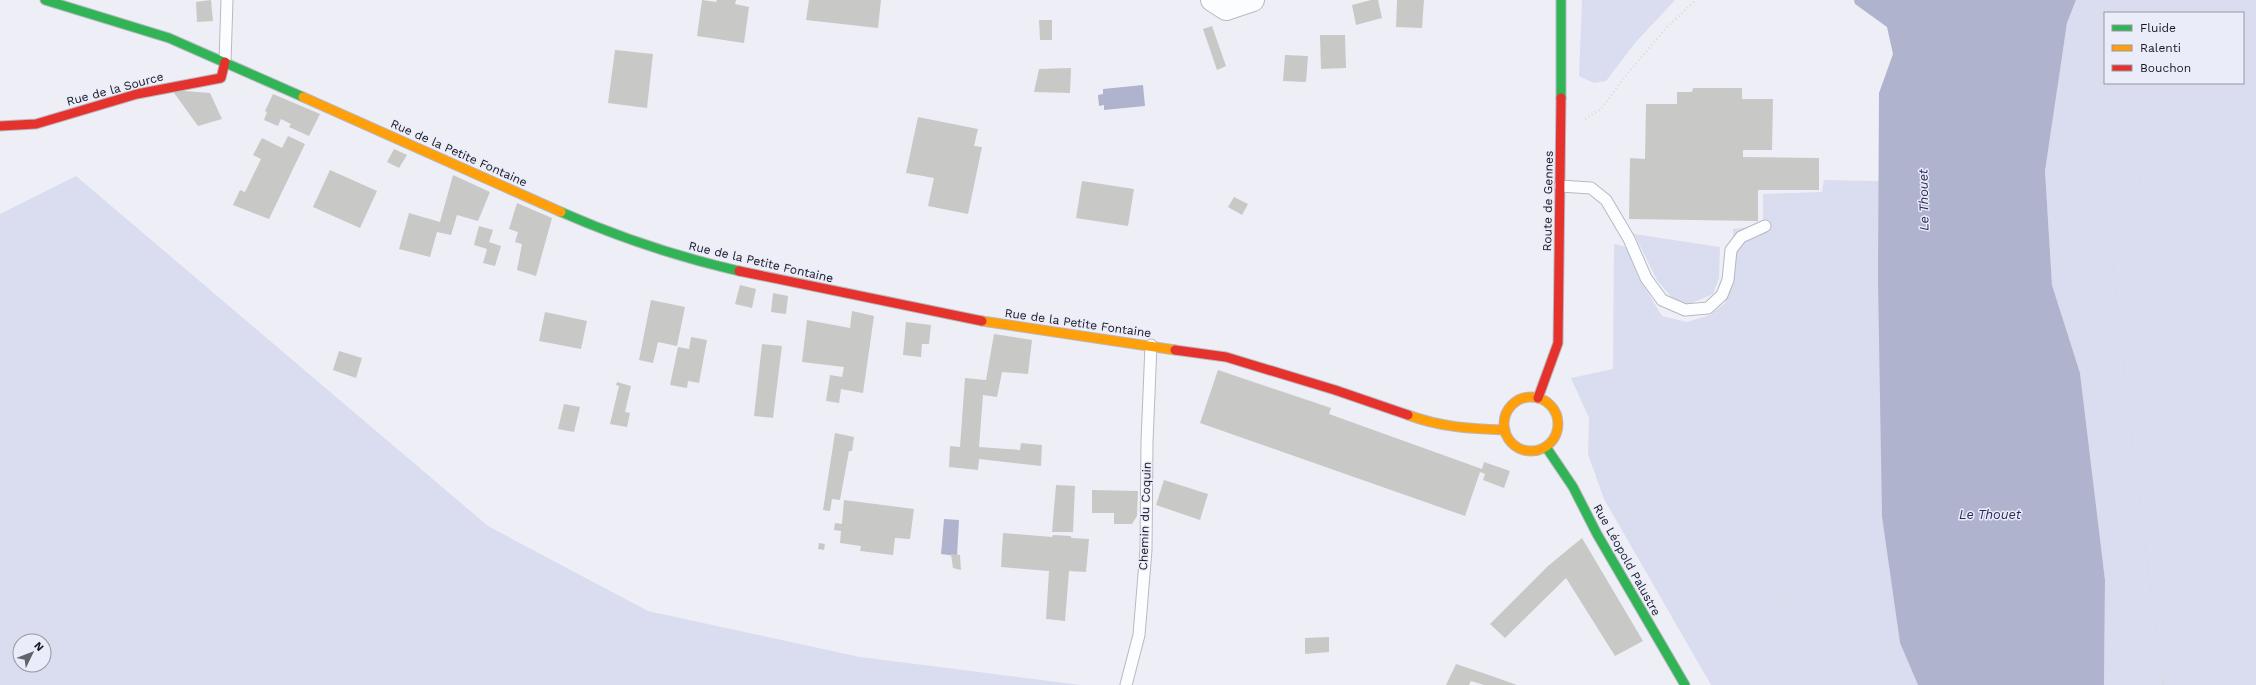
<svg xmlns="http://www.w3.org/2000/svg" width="2256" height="685" viewBox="0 0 2256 685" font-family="'Work Sans',sans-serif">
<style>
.green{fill:#dadcef;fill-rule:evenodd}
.water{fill:#b0b3ce}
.building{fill:#c8c8c6}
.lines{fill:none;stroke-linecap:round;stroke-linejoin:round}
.lane-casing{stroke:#b8b8c1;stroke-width:13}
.street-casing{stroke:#b8b8c1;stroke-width:24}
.fast-casing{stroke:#b8b8c1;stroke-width:11}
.slow-casing{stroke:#b8b8c1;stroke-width:11}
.jam-casing{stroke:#b8b8c1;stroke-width:11}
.path{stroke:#dadbdd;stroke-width:2.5;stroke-dasharray:1 3;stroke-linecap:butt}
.lane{stroke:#fcfdfe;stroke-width:11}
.street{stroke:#fcfdfe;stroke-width:22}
.fast{stroke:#30b455;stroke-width:9}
.slow{stroke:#ff9f0a;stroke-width:9}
.jam{stroke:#e5322d;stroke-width:9}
.labels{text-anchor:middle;stroke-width:3;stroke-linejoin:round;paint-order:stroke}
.street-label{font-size:12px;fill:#161723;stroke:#eaecf9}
.water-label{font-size:13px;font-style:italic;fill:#282757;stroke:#eaecf9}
</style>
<rect width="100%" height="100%" fill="#eeeff6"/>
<g class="green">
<path d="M1582,0H1675L1635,43L1606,81L1594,83L1579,76Z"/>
<path d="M2076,0H2256V685H2104L2105,580L2080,373L2052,285L2045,171L2067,23ZM2105,13H2243V83H2105Z"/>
<path d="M76,176L488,526L648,611L860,657L1081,685H0V214ZM20,641H44V665H20Z"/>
<path d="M1824,180L1879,181L1882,517L1900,643L1918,685H1711L1604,499L1588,454L1589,418L1571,378L1613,369L1614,244L1626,247L1638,276L1662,316L1687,322L1710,315L1725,303L1734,280L1733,229L1756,226L1763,219V194L1822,192Z"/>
<path d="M1634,234L1720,247L1719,278L1713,294L1687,305L1672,298L1657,280Z"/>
</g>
<g class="water">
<path d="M1854,0H2076L2067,23L2045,171L2052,285L2080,373L2105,580L2104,685H1918L1900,643L1882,517L1878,279L1879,93L1893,54L1887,27L1855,4Z"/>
<path d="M1143,85L1145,106L1104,110V105L1099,106L1098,95L1103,94V89Z"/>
<path d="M944,519L959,520L957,556L941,554Z"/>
</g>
<g class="building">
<path d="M211,0L213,21L197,22L196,2Z"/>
<path d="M702,0L716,2L717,0H736L735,4L749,7L744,43L697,36Z"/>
<path d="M809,0H881L878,28L806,20Z"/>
<path d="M1371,0H1378L1382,18L1356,25L1352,5Z"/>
<path d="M1397,0H1424L1422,28L1396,27Z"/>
<path d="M1039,20H1052V40H1040Z"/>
<path d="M1212,26L1226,66L1217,70L1203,29Z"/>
<path d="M1320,35H1345L1346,68L1321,69Z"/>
<path d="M615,50L653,54L647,108L608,103Z"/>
<path d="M1285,55L1308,56L1306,82L1283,81Z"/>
<path d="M1071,68L1070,93L1034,92L1039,69Z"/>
<path d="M1693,88H1742V99H1773L1772,150H1743V157L1819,158V190H1758V221L1629,219L1630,158L1645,159L1646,104H1677V92H1692Z"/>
<path d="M172,90L210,93L222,119L198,126Z"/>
<path d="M273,94L320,114L309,136L289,127L291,124L281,119L278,126L264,120L267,112L265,111Z"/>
<path d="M918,117L978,129L974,146L982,147L968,214L928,206L934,178L906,173Z"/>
<path d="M288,136L305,144L269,219L233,205L240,190L245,192L261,159L253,155L262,138L282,148Z"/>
<path d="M394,149L407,155L399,168L387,162Z"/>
<path d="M330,170L377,191L360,228L313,207Z"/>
<path d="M453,175L490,192L478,221L457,215L451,235L437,232L430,257L399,249L409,213L440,222Z"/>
<path d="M1082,181L1134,189L1128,226L1076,218Z"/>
<path d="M1234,197L1248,204L1242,215L1228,207Z"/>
<path d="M517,203L552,218L536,276L517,270L522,244L515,242L518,232L509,229Z"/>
<path d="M479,226L493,230L489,242L501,246L495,266L483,263L487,249L474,245Z"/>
<path d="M740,285L756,289L752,308L735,304Z"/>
<path d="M773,293L788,296L786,314L771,312Z"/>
<path d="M651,300L685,307L677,346L658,342L653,363L639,360Z"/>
<path d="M852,311L874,316L863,393L841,389L839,403L826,401L830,375L842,377L844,367L802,362L807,320L850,328Z"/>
<path d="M545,312L587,321L581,349L539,341Z"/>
<path d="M906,322L931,325L929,344H922L921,357L903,355Z"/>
<path d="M994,334L1032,340L1028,374L1002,372L997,397L983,395L979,447L1020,450L1021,443L1042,445L1041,466L979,459L978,470L949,467L950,446L960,447L965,378L986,380Z"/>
<path d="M691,337L707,340L699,383L688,381L687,388L670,385L678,347L689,349Z"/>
<path d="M762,344L782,346L773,418L754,416Z"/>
<path d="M339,351L362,358L356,378L333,370Z"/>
<path d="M1218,370L1331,408L1329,414L1482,469L1484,462L1510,471L1504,488L1483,480L1485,474L1480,472L1465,516L1200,423Z"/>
<path d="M617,382L631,386L625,412L630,413L627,427L610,424L619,386L616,385Z"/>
<path d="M564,404L580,407L574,432L558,429Z"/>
<path d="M835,433L854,437L852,451H849L840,500L832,499L830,511L823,510Z"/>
<path d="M1164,480L1208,494L1200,520L1156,505Z"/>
<path d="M1056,485L1075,486L1073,532H1052Z"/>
<path d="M1092,490L1138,491L1137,516L1132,524H1114V513H1092Z"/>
<path d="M844,500L914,509L910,539L895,538L893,555L860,551L861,546L840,543L841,531L834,530L835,523L842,524Z"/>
<path d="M1003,533L1052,537L1053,535L1071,536V538L1089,539L1086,572L1069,571L1065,621L1046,619L1049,571L1001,567Z"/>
<path d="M1582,538L1643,641L1615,656L1566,578L1505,638L1490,624L1548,566Z"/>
<path d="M819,543L825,544L824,550L818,549Z"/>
<path d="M951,554L960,555L961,570L953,568Z"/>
<path d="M1329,637V652L1305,654V638Z"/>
<path d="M1456,664L1483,673L1517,685H1484L1471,681L1469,685H1446Z"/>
</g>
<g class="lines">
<defs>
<g id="lane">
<path d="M225,62L227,0"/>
<path d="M1560,186L1591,188L1606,200L1629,239L1646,278L1662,300L1685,310L1708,308L1722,295L1728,280L1731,250L1741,237L1765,226"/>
<path d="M1126,685L1139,635L1146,550L1147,442L1151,345"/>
</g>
<path id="street" d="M1212,0L1226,9L1253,0"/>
<g id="fast">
<path d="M45,0L169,38L303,97"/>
<path d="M1561,0V98"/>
<path d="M561,212C618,237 678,257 739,271"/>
<path d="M1546,447L1573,487L1597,534L1685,685"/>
</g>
<g id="slow">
<path d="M303,97L561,212"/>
<path d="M982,321L1175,350"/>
<circle cx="1531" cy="424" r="27"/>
<path d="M1408,415C1440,427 1471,429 1505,430"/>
</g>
<g id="jam">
<path d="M0,126L36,124L137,94L221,78L225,62"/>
<path d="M739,271L982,321"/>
<path d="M1175,350L1226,357L1335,390L1408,415"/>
<path d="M1538,398L1558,343L1561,98"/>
</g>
</defs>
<use href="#lane" class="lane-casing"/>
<use href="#street" class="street-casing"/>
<use href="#fast" class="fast-casing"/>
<use href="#slow" class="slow-casing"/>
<use href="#jam" class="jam-casing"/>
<g class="path">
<path d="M2217,13L2224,0"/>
<path d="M1585,119L1601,109L1623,79L1667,27L1696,0"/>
<path d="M1596,477L1611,475L1656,487L1672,497L1695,524L1758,569L1779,596L1806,652L1811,685"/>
<path d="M2163,685L2128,408L2112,256L2151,150L2182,83"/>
</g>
<use href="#lane" class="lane"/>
<use href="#street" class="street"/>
<use href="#fast" class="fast"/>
<use href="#slow" class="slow"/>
<use href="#jam" class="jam"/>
</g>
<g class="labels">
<g class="street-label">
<text transform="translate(115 89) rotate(-15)" y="4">Rue de la Source</text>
<text transform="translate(459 153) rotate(24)" y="4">Rue de la Petite Fontaine</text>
<text transform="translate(1548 201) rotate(-89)" y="4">Route de Gennes</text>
<text transform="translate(761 262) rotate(13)" y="4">Rue de la Petite Fontaine</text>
<text transform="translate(1078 323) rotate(8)" y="4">Rue de la Petite Fontaine</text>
<text transform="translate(1145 516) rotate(-88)" y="4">Chemin du Coquin</text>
<text transform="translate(1627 560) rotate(61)" y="4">Rue Léopold Palustre</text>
</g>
<g class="water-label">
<text transform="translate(1923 200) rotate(-91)" y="5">Le Thouet</text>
<text x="1990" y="519">Le Thouet</text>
</g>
</g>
<rect x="2104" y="12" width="140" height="72" fill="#eaecf9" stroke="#9597a3"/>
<rect x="2112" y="25" width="20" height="6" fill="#30b455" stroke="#9597a3"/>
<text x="2140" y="32" font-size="12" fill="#161723">Fluide</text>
<rect x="2112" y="45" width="20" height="6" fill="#ff9f0a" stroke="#9597a3"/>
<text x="2140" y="52" font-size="12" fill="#161723">Ralenti</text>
<rect x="2112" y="65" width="20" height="6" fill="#e5322d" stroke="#9597a3"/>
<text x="2140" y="72" font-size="12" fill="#161723">Bouchon</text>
<g transform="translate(32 653) rotate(47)"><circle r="19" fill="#eaecf9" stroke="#9597a3"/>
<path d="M0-3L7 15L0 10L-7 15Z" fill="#62636d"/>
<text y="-6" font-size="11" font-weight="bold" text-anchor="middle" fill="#161723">N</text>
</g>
</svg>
